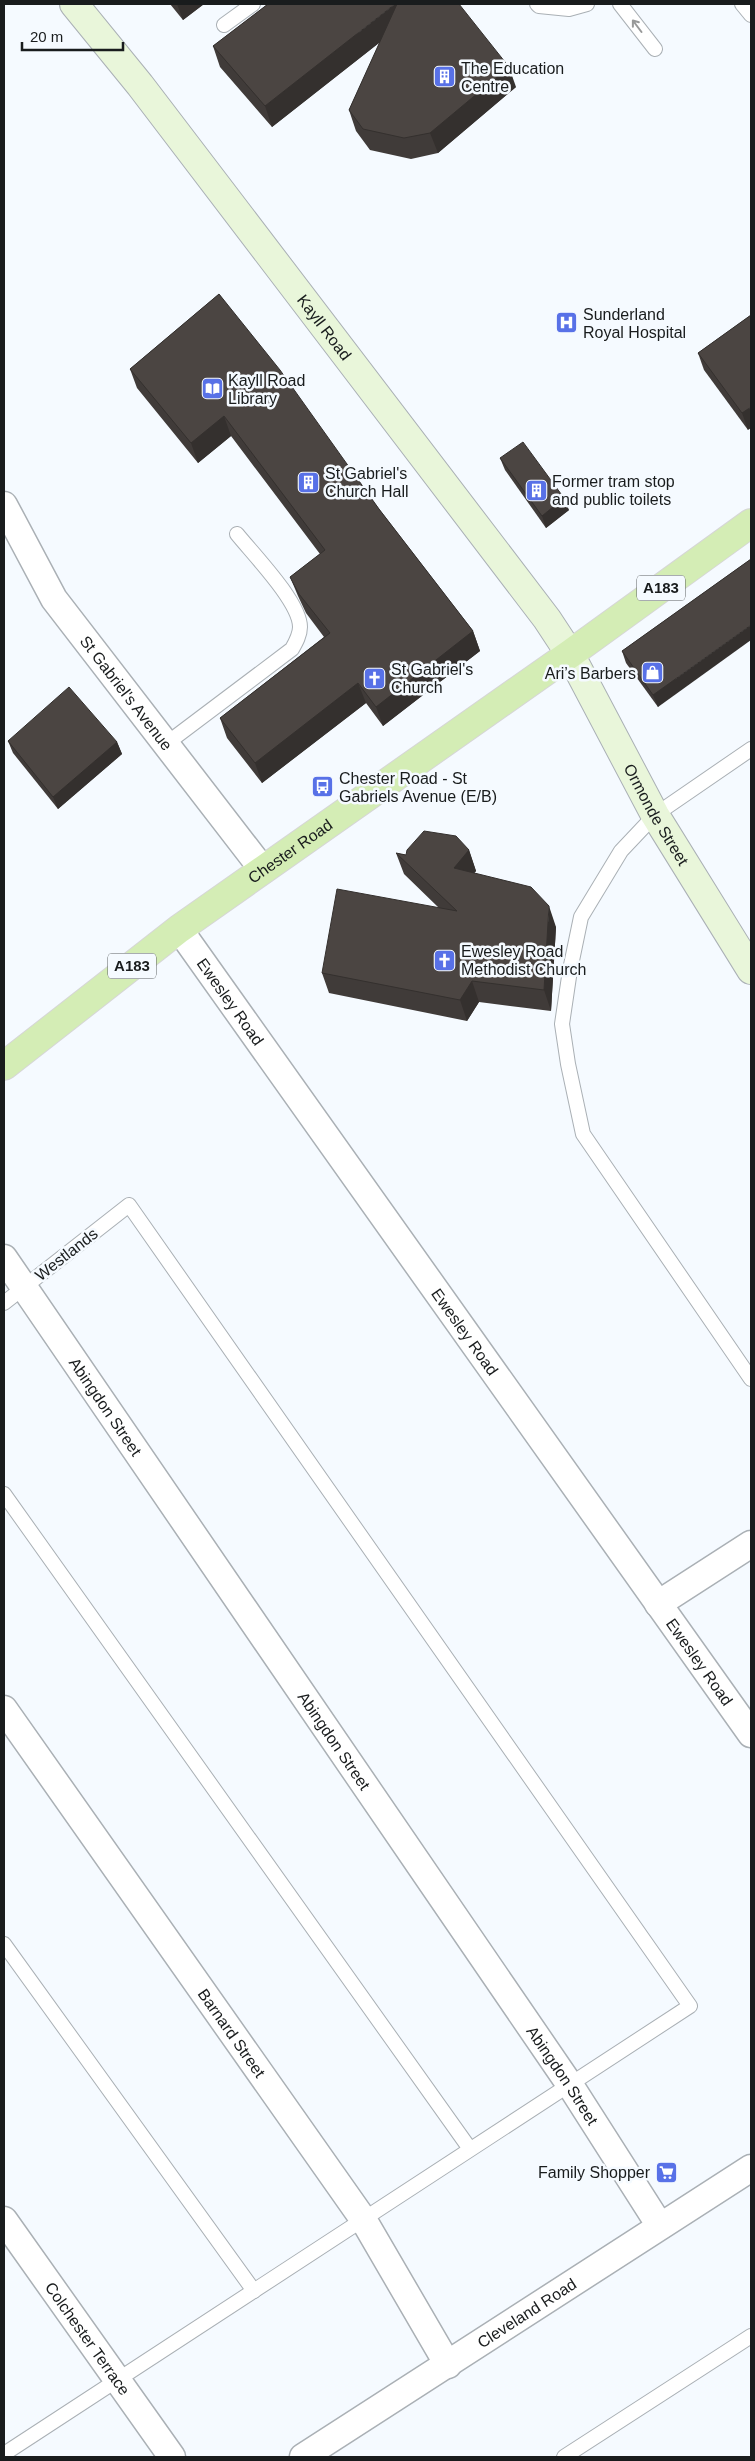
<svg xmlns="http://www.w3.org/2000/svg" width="755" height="2461" viewBox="0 0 755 2461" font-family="Arial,sans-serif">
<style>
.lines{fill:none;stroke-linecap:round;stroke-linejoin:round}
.lane-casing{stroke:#aab0b5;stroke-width:16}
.street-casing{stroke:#aab0b5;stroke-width:29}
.secondary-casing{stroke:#aab0b5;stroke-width:30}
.primary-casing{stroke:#d6d6d6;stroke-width:30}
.lane{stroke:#fff;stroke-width:14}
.street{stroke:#fff;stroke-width:26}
.secondary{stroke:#e9f6da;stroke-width:28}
.primary{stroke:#d4edb5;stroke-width:28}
.wall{fill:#403b39}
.shaded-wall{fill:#34302e}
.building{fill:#4b4542;stroke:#34302e}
.oneway{stroke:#989999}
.labels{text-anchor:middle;stroke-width:5;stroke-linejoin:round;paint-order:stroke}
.shield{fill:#f5faff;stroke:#5b5f61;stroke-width:1}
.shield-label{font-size:15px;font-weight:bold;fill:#191c1d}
.poi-label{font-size:16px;fill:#191c1d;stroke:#f5faff;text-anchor:start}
.street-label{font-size:16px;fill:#191c1d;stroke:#f5faff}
</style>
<rect width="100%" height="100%" fill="#f5faff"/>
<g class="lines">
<defs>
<g id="lane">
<path d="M537,4L539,6L569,9L587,4"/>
<path d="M620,4L655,49"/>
<path d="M742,4L751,15"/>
<path d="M224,25L253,4"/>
<path d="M166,744L292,649C296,642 300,635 300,627C300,602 253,554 237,534"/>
<path d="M751,749L655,815L621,851L581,917L570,970L562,1024L568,1064L583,1134L751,1379"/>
<path d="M4,1303L129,1205L690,2006L4,2454"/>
<path d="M4,1494L470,2149"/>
<path d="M4,1944L254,2291"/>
<path d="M564,2457L751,2336"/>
</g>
<g id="street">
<path id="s1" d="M4,505L54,599L263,870"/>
<path id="s2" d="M179,929L751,1734"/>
<path id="s3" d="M4,1258L570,2085L660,2226"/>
<path d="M658,1604L751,1544"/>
<path id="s4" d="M4,1709L363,2219L448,2365"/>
<path id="s5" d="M4,2220L172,2457"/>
<path id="s6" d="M303,2457L751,2168"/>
</g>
<g id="secondary">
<path id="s7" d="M74,4L140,85L547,619L570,654L655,815L751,970"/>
</g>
<g id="primary">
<path id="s8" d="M4,1066L179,929L570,654L751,523"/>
</g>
</defs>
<use href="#lane" class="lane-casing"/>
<use href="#street" class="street-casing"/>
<use href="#secondary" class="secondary-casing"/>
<use href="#primary" class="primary-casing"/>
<use href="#lane" class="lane"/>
<use href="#street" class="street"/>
<use href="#secondary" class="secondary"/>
<use href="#primary" class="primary"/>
</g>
<g class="wall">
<path d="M170,4H204L183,20Z"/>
<path d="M268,4L516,87L438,153L411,159L370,150L356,131L349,110L380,42L272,127L220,67L213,46Z"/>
<path d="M219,294L379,509L473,631L480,651L383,726L366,703L262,783L227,738L220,718L324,637L306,613L298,596L290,577L320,554L231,436L198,463L137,388L130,369Z"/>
<path d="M751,315L748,430L704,370L698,353Z"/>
<path d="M500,458L569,510L546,528L505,470Z"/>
<path d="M751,559L658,707L626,663L622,651Z"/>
<path d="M8,741L117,742L122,754L58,809L13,753Z"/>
<path d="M469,850L476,871L474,873L556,927L551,1011L479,1002L467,1021L329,993L322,973L439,908L404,874L396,853L406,855Z"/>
</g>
<g class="shaded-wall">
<path d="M177,4H204L183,20Z"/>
<path d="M395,4H400L407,21L272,127L265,106Z"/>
<path d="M509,67L516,87L438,153L430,133Z"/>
<path d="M751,407V428L748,430L742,413Z"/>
<path d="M224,416L231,436L198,463L191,443Z"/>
<path d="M564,498L569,510L546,528L542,516Z"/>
<path d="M751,625V640L658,707L653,695Z"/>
<path d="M473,631L480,651L383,726L376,707Z"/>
<path d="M358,683L366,703L262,783L255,763Z"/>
<path d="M117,742L122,754L58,809L53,797Z"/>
<path d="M469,850L476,871L461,888L454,868Z"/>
<path d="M549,906L556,927L551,1011L544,990Z"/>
<path d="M472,981L479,1002L467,1021L460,1000Z"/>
</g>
<g class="building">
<path d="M268,4H395L265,106L213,46Z"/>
<path d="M397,4H459L509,67L430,133L404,138L363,129L349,110Z"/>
<path d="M219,294L280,370L379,509L473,631L376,707L358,683L255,763L220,718L330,633L299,594L290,577L325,550L224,416L191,443L130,369Z"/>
<path d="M751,315V407L742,413L698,353Z"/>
<path d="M523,442L564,498L542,516L500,458Z"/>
<path d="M751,559V625L653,695L622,651Z"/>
<path d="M69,687L117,742L53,797L8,741Z"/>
<path d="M424,831L456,836L469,850L454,868L531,887L549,906L544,990L472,981L460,1000L322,973L337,889L457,911L396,853L406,855L407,850Z"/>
</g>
<defs><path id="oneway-shaft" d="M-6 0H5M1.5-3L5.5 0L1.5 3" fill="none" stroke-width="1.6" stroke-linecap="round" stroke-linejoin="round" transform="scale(1.25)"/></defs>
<use class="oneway" href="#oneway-shaft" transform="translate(637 26) rotate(-127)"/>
<defs>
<symbol id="building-square" viewBox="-11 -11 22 22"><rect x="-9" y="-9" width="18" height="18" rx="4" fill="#5871e7" stroke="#f5faff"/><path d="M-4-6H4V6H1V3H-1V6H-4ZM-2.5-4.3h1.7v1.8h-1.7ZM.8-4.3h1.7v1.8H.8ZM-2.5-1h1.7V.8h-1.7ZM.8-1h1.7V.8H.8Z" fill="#fff"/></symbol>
<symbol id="hospital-square" viewBox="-11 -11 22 22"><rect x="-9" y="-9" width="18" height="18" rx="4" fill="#5871e7" stroke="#f5faff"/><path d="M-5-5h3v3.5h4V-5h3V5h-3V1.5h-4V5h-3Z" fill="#fff"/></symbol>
<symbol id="library-square" viewBox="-11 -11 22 22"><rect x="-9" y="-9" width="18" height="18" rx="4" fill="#5871e7" stroke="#f5faff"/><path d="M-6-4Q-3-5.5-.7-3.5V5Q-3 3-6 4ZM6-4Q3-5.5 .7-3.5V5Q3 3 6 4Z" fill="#fff"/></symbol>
<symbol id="shop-square" viewBox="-11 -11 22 22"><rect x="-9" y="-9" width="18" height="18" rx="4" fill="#5871e7" stroke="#f5faff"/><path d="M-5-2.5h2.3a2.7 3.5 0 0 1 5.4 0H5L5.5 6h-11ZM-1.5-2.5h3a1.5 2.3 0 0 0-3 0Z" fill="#fff"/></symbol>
<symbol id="church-square" viewBox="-11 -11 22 22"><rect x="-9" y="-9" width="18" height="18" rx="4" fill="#5871e7" stroke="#f5faff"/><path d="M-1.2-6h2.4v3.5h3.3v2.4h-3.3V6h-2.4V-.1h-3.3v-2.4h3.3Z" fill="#fff"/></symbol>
<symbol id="bus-square" viewBox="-11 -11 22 22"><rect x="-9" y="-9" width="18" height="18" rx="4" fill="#5871e7" stroke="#f5faff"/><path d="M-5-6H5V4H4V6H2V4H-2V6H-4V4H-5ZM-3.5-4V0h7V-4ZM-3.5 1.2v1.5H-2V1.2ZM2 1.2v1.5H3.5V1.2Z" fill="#fff"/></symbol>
<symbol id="supermarket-square" viewBox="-11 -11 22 22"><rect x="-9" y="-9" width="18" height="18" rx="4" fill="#5871e7" stroke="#f5faff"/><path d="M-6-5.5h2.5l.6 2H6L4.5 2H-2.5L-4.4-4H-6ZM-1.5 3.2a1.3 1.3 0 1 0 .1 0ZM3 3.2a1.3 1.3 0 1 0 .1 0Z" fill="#fff"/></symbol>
</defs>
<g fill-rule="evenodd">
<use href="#building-square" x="432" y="64" width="25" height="25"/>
<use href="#hospital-square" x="554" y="310" width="25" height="25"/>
<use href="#library-square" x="200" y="376" width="25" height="25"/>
<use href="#building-square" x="296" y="470" width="25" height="25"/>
<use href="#building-square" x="524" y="478" width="25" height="25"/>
<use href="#shop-square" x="640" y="660" width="25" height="25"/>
<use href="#church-square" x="362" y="666" width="25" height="25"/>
<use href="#bus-square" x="310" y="774" width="25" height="25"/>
<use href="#church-square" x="432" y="948" width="25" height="25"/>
<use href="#supermarket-square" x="654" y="2160" width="25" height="25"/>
</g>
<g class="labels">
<g class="shield">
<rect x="637" y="575.5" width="48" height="25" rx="4"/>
<rect x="108" y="953.5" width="48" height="25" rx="4"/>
</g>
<g class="shield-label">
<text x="661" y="593">A183</text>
<text x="132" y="971">A183</text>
</g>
<g class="poi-label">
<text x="461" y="74">The Education<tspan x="461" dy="18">Centre</tspan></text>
<text x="583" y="320">Sunderland<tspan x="583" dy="18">Royal Hospital</tspan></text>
<text x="228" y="386">Kayll Road<tspan x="228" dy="18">Library</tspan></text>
<text x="325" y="479">St Gabriel's<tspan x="325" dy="18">Church Hall</tspan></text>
<text x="552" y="487">Former tram stop<tspan x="552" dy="18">and public toilets</tspan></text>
<text x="391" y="675">St Gabriel's<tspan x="391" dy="18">Church</tspan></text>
<text x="636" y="679" text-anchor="end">Ari’s Barbers</text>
<text x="339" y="784">Chester Road - St<tspan x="339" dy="18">Gabriels Avenue (E/B)</tspan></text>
<text x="461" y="957">Ewesley Road<tspan x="461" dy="18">Methodist Church</tspan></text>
<text x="650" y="2178" text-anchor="end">Family Shopper</text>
</g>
<g class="street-label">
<text dy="6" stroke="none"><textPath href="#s7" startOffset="409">Kayll Road</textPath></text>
<text dy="6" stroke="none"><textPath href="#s1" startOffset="225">St Gabriel's Avenue</textPath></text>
<text dy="6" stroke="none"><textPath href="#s7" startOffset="1000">Ormonde Street</textPath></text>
<text dy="6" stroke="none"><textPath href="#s8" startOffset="358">Chester Road</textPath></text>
<text dy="6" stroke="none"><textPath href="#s2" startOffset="89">Ewesley Road</textPath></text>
<text transform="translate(66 1254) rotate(-38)" y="6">Westlands</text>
<text dy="6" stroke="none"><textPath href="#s2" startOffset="494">Ewesley Road</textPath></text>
<text dy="6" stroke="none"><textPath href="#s3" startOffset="180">Abingdon Street</textPath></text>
<text dy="6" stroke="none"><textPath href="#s2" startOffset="899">Ewesley Road</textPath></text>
<text dy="6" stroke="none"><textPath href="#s3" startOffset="585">Abingdon Street</textPath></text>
<text dy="6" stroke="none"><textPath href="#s4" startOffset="396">Barnard Street</textPath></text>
<text dy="6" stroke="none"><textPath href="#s3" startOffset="990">Abingdon Street</textPath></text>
<text dy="6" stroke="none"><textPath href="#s6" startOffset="266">Cleveland Road</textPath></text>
<text dy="6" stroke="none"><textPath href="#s5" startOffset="145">Colchester Terrace</textPath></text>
</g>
</g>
<rect width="755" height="2461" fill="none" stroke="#191c1d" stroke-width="10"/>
<path d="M22 42v8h101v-8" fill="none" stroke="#191c1d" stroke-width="2.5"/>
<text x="30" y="42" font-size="15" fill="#191c1d" stroke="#f5faff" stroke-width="4" paint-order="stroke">20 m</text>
</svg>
